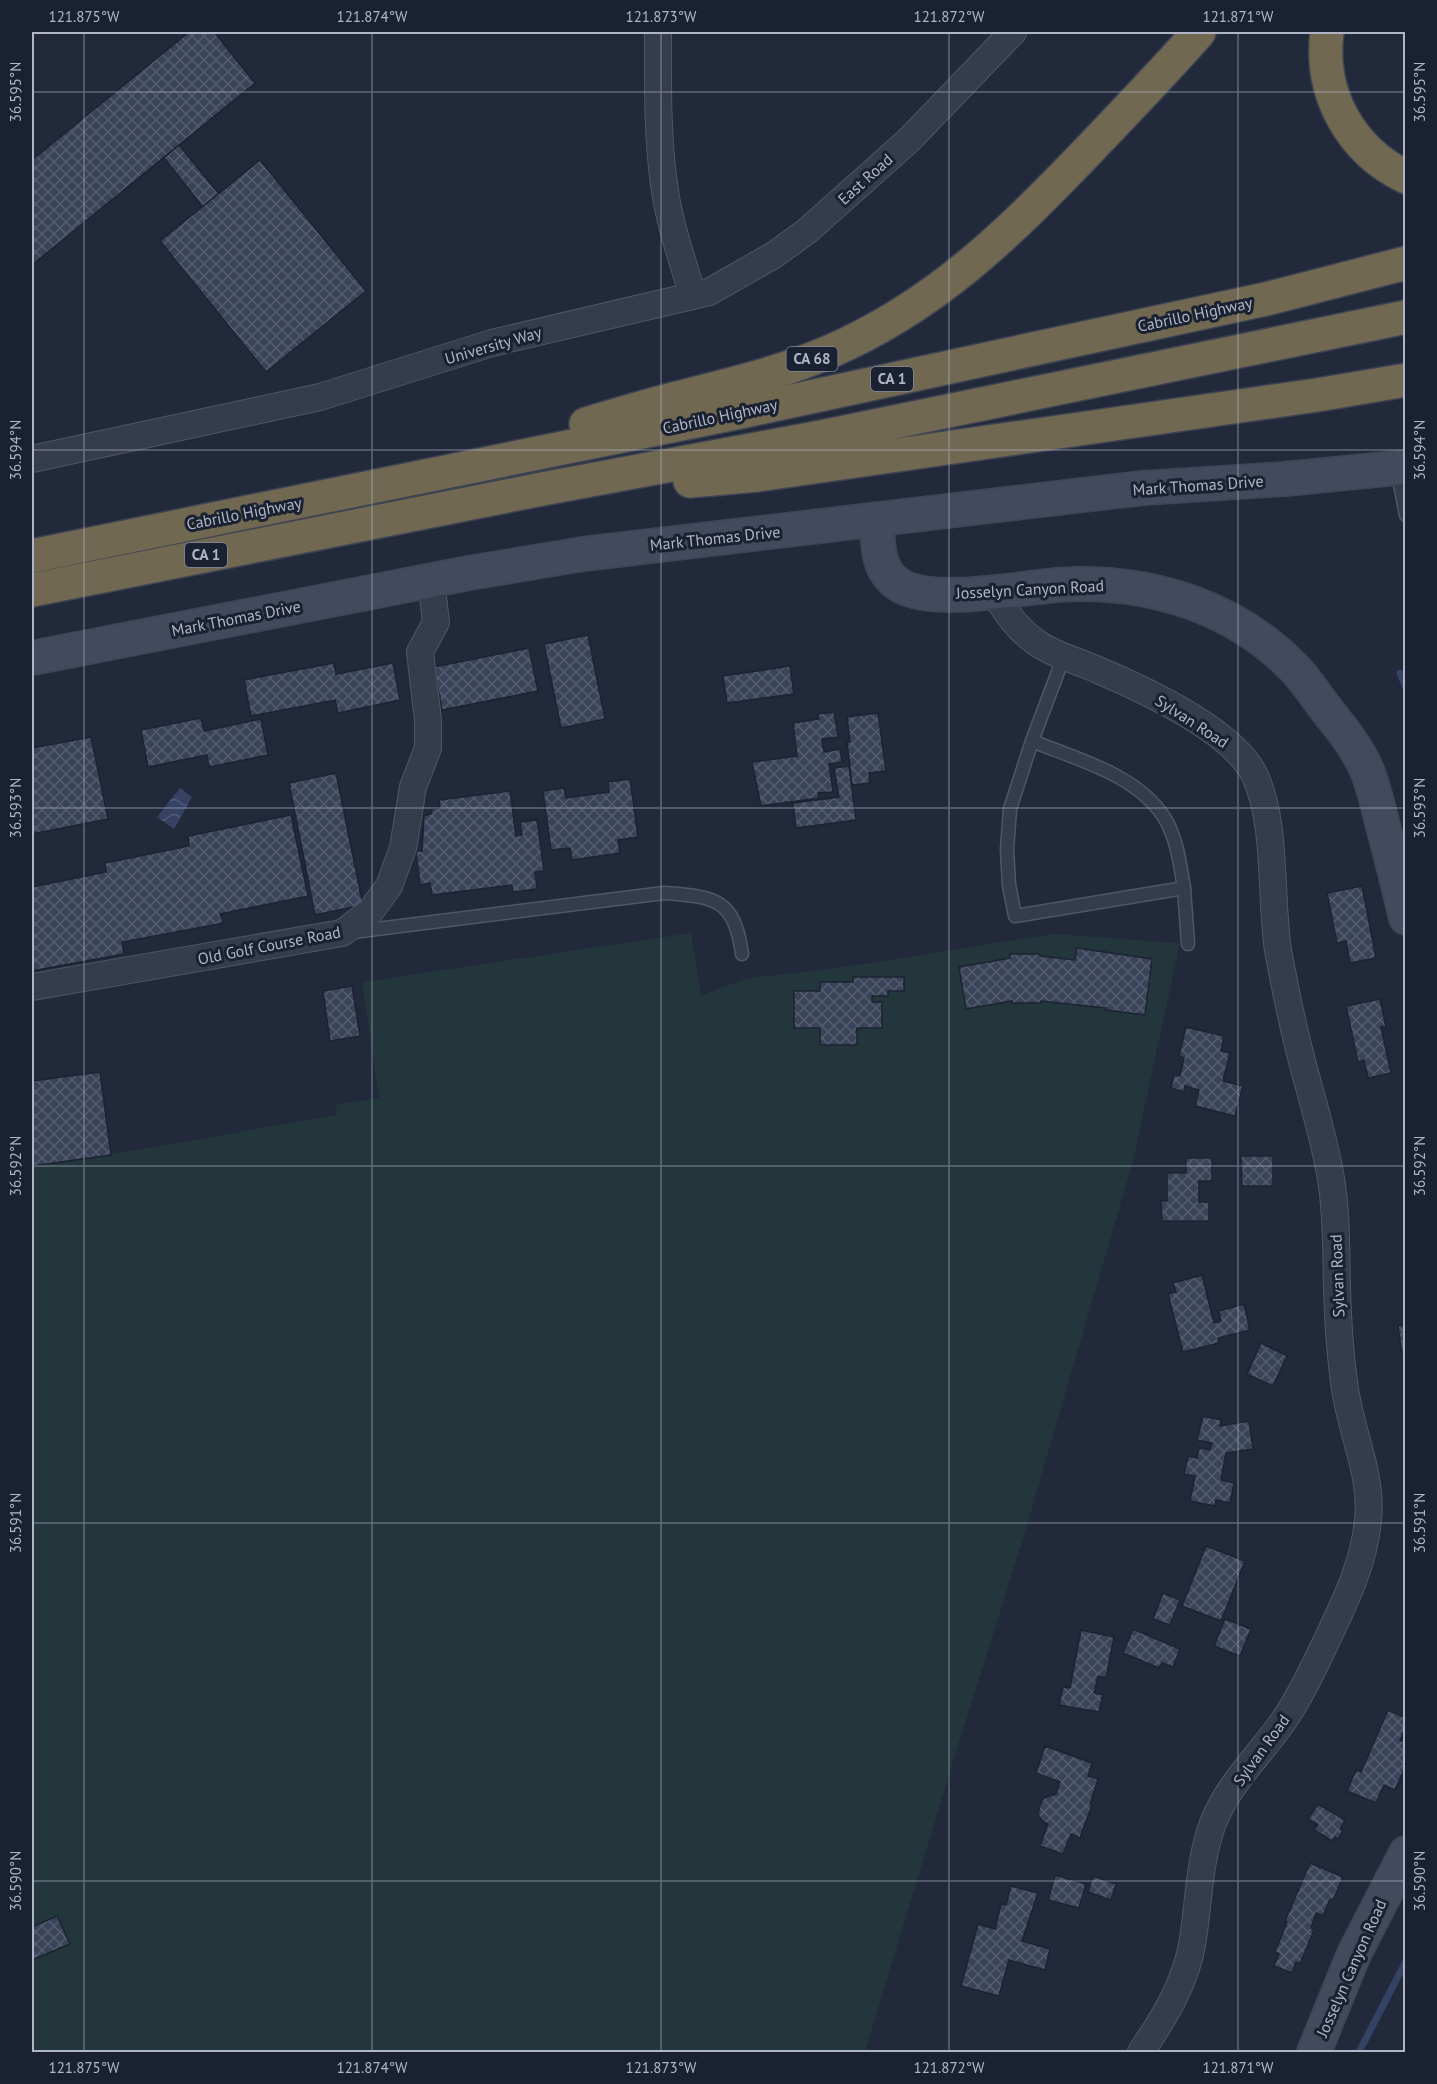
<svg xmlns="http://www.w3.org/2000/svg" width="1437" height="2084" viewBox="0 0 1437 2084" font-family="'PT Sans',sans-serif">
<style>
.green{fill:#23363c}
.water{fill:url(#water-waves)}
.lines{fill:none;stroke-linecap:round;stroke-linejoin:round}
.stream{stroke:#354263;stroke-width:7}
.building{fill:url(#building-cross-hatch);stroke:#1c2332;stroke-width:1.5}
.lane-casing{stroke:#505666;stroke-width:15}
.street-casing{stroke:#505666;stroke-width:28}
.secondary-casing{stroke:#3e4554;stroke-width:36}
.highway-casing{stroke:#3d4353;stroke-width:36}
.lane{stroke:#353c4b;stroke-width:12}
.street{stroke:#353c4b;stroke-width:26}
.secondary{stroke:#434a5e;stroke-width:33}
.highway{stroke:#716852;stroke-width:33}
.ticks{fill:none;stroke:#b0b6c7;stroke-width:1.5;stroke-opacity:0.45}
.labels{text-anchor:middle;stroke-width:6;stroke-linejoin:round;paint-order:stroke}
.shield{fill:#1a2130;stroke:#83899a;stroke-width:1.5}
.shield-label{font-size:15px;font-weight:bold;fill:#b0b6c7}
.street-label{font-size:16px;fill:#b0b6c7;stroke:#1a2130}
.neatline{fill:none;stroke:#b0b6c7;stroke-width:2}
.ticks-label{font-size:15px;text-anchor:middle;fill:#b0b6c7}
</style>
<defs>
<pattern id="water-waves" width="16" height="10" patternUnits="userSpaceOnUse" patternTransform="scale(1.5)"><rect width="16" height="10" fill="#354263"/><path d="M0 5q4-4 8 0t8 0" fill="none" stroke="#505b78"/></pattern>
<pattern id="building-cross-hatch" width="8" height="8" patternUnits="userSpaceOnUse" patternTransform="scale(1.5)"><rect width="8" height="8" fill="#3a4459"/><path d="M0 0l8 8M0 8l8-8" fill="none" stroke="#545d6f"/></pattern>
</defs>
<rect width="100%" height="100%" fill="#21293b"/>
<path class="green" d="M691,933L701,995L748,978L838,968L1053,934L1180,943L1133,1161L1022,1542L952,1765L865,2052H32V1166C134,1152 235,1132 337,1115L336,1105L379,1098L362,982Z"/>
<path class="water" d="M180,788L192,797L174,829L157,817Z"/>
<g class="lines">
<g class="stream">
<path d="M1400,673L1406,688"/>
<path d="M1359,2052L1406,1961"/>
</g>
</g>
<g class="building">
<path d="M189,32H214L255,83L32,265V160Z"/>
<path d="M179,145L219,194L203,207L164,158Z"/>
<path d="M260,160L366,291L266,372L160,241Z"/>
<path d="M588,635L605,719L561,728L544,644Z"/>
<path d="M529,648L538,691L442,710L434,667Z"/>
<path d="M334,663L336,674L393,663L400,700L338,713L335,700L251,716L244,680Z"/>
<path d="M790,666L794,694L727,703L723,676Z"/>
<path d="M834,712L838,737L822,739L824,752L840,749L842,762L829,764L833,792L818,793L819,798L761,806L752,762L797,756L793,723L819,719L818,714Z"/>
<path d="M878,713L886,771L869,773L870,783L852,785L847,742H850L847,717Z"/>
<path d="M201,718L204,731L261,719L268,755L209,767L207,755L148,767L141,730Z"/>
<path d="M91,737L108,819L32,834V748Z"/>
<path d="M849,766L856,820L796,828L793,803L839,797L834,768Z"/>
<path d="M336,773L363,905L315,915L289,783Z"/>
<path d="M630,779L638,837L618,840L620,853L572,860L570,848L551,850L543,791L564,788L566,798L609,792L608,782Z"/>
<path d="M510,791L516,836L522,835L520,822L537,820L544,871L535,872L537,889L513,892L512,885L432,895L430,883L420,885L416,851H422L424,816L431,814L432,809L440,808L439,800Z"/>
<path d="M291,815L308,896L220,914L224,923L122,942L124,954L32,971V887L106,872L105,863L189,846L188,836Z"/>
<path d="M1362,886L1376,958L1350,963L1346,941L1337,943L1327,893Z"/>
<path d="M1077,948L1152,959L1145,1015L1106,1010V1008L1041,1001V1003H1012V1001L966,1009L959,967L1010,958V954H1039L1040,956L1075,960Z"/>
<path d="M853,977H904V991H888V996H872V1002H882V1028H857V1045H820V1028H794V991H820V982H853Z"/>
<path d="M352,986L360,1036L330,1041L323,991Z"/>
<path d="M1380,999L1386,1027H1381L1391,1073L1368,1078L1364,1060L1358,1062L1346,1006Z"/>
<path d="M1186,1027L1224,1036L1221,1051L1230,1053L1223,1081L1243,1086L1235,1116L1195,1106L1199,1090L1185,1086L1184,1092L1171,1088L1174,1075L1180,1076L1184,1058L1179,1056Z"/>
<path d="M100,1072L111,1155L32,1166V1081Z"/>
<path d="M1241,1156H1273V1186H1242Z"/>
<path d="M1186,1158H1212V1181H1199V1202H1209V1221H1162L1161,1201H1167V1173H1186Z"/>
<path d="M1202,1275L1214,1323L1221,1321L1219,1311L1244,1304L1250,1330L1218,1338L1219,1343L1183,1352L1168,1294L1176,1292L1173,1283Z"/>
<path d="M1406,1325V1355H1402L1398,1326Z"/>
<path d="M1261,1343L1287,1356L1273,1386L1247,1374Z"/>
<path d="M1203,1416L1221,1420L1220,1426L1249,1421L1253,1449L1226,1453L1221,1480L1234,1483L1230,1503L1216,1500L1215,1506L1190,1501L1195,1476L1184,1474L1188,1456L1197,1458L1199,1448L1210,1450L1212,1443L1197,1440Z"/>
<path d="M1206,1546L1245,1561L1221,1621L1182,1606Z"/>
<path d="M1163,1593L1180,1600L1170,1625L1153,1619Z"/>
<path d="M1225,1619L1251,1629L1240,1656L1214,1646Z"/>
<path d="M1133,1629L1180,1649L1173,1667L1162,1663L1159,1668L1123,1653Z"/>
<path d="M1081,1630L1114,1637L1106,1678L1098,1676L1094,1693L1103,1695L1099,1712L1059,1705L1063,1687L1070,1688Z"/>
<path d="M1388,1710L1406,1718V1727L1400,1740L1406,1742V1765L1395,1790L1384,1785L1376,1803L1347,1791L1356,1770L1361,1772Z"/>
<path d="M1045,1746L1092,1763L1088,1776L1098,1779L1090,1804L1092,1805L1080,1838L1071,1834L1063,1854L1040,1846L1048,1824L1042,1821L1038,1814L1040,1805L1044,1798L1056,1794L1060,1782L1036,1773Z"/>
<path d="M1318,1804L1345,1820L1340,1829L1343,1830L1338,1839L1335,1837L1332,1841L1314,1830L1318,1825L1308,1819Z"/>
<path d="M1310,1863L1343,1877L1333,1900L1330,1899L1323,1916L1316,1913L1311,1928L1314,1930L1300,1964L1296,1962L1292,1973L1274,1966L1279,1954L1275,1952L1287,1922L1285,1921Z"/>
<path d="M1055,1875L1086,1884L1079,1908L1048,1900Z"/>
<path d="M1093,1876L1116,1884L1111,1900L1088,1892Z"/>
<path d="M1011,1886L1038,1893L1022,1941L1050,1949L1045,1970L1009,1960L999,1996L961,1986L978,1924L995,1929L1001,1904L1006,1905Z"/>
<path d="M57,1916L70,1944L32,1960V1927Z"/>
</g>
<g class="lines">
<defs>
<g id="lane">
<path d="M1397,469L1406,515"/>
<path d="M1032,741C1076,759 1136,774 1164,817C1177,838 1180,864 1184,888L1015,916L1009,885L1007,850L1010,809L1032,741L1064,656"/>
<path d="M1184,888L1188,944"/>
<path d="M353,932L664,893C714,897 734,897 742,954"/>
</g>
<g id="street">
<path d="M658,32C658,82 657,134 664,184C669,223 682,259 693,296"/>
<path d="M32,459L320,397L492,343L709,292L774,255L807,231L909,140L1013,32"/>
<path d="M993,592C1007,613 1016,628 1037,643C1054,655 1078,661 1098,670C1143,689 1234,731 1255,776C1277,823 1270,898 1278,950C1285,989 1293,1027 1303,1065C1313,1103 1325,1141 1331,1179C1337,1215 1336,1252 1337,1288C1338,1322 1340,1355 1345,1389C1351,1432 1373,1476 1368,1520C1364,1565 1343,1606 1324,1646C1312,1671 1300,1697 1284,1720C1261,1754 1228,1784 1213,1823C1199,1861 1199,1900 1193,1939C1187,1981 1164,2018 1141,2052"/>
<path d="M32,987L342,933L370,912L389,886L403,848L413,787L428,748V720L420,652L436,622L431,581"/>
</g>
<g id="secondary">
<path d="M877,519C878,545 876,573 903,587C941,606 1030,585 1074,584C1156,582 1238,609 1296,670C1307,682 1316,696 1326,709C1342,729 1359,750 1368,773C1375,791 1379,811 1384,830C1392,859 1399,889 1406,918"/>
<path d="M32,658L469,573L583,554L1143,488L1285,479L1406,467"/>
<path d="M1314,2052L1354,1954L1406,1853"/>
</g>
<g id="highway">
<path d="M1327,32C1319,93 1350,150 1406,177"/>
<path d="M586,424C616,415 647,406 677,398C729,385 780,373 829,352C935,306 1006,236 1085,154C1123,114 1162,74 1199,32"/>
<path d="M690,481L758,475L1317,395L1406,380"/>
<path d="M32,556L745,411L1266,299L1406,263"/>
<path d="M32,590L542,489L821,437L1406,317"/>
</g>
</defs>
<use href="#lane" class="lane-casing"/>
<use href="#street" class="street-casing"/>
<use href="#secondary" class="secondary-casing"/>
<use href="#highway" class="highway-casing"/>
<use href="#lane" class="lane"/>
<use href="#street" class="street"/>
<use href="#secondary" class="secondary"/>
<use href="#highway" class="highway"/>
</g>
<path class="ticks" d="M84,32V2052M372,32V2052M661,32V2052M949,32V2052M1238,32V2052M32,92H1406M32,450H1406M32,808H1406M32,1166H1406M32,1523H1406M32,1881H1406"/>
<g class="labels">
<g class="shield">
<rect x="786.5" y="347" width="51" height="24" rx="4.5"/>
<rect x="871" y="367" width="42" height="24" rx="4.5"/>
<rect x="185" y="543" width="42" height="24" rx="4.5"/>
</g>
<g class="shield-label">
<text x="812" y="364">CA 68</text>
<text x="892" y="384">CA 1</text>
<text x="206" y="560">CA 1</text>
</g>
<g class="street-label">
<text transform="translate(865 179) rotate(-42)" y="6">East Road</text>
<text transform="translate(1195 314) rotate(-12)" y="6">Cabrillo Highway</text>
<text transform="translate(493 345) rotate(-16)" y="6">University Way</text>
<text transform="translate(720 416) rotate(-12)" y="6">Cabrillo Highway</text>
<text transform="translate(1198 485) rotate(-4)" y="6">Mark Thomas Drive</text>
<text transform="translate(244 513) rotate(-11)" y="6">Cabrillo Highway</text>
<text transform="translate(715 538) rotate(-6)" y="6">Mark Thomas Drive</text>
<text transform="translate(1030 589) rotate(-3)" y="6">Josselyn Canyon Road</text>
<text transform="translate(236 618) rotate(-11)" y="6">Mark Thomas Drive</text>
<text transform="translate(1192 721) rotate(33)" y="6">Sylvan Road</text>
<text transform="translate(269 945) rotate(-11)" y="6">Old Golf Course Road</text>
<text transform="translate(1337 1276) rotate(-92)" y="6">Sylvan Road</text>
<text transform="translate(1261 1750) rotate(-54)" y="6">Sylvan Road</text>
<text transform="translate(1351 1968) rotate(-66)" y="6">Josselyn Canyon Road</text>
</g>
</g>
<rect width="1437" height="2084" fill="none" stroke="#1a2130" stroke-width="66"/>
<rect x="33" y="33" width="1371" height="2018" class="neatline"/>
<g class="ticks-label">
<text x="84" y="22">121.875°W</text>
<text x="372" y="22">121.874°W</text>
<text x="661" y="22">121.873°W</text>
<text x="949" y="22">121.872°W</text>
<text x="1238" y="22">121.871°W</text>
<text transform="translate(16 92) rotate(-90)" y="5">36.595°N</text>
<text transform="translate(1420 92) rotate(-90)" y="5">36.595°N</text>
<text transform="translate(16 450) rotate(-90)" y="5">36.594°N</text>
<text transform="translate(1420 450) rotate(-90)" y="5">36.594°N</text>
<text transform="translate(16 808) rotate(-90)" y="5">36.593°N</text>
<text transform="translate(1420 808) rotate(-90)" y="5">36.593°N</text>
<text transform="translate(16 1166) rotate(-90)" y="5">36.592°N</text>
<text transform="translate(1420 1166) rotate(-90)" y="5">36.592°N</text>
<text transform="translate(16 1523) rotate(-90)" y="5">36.591°N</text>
<text transform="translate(1420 1523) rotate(-90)" y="5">36.591°N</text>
<text transform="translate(16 1881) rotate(-90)" y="5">36.590°N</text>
<text transform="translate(1420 1881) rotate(-90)" y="5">36.590°N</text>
<text x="84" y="2073">121.875°W</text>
<text x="372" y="2073">121.874°W</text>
<text x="661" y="2073">121.873°W</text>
<text x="949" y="2073">121.872°W</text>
<text x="1238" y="2073">121.871°W</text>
</g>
</svg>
